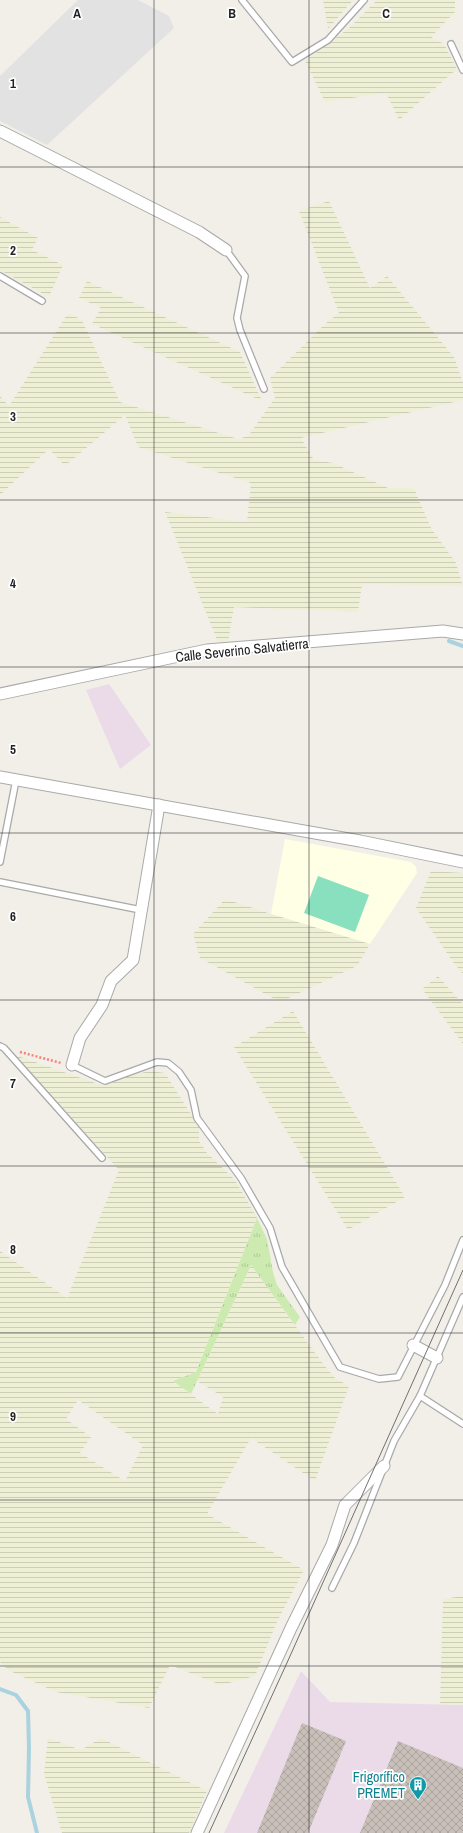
<svg xmlns="http://www.w3.org/2000/svg" width="463" height="1833" viewBox="0 0 463 1833" font-family="'Archivo Narrow',sans-serif">
<style>
.industrial{fill:#ebdbe8}
.education{fill:#ffffe5}
.farmland{fill:url(#farmland-rules);fill-rule:evenodd}
.grass{fill:url(#grass-tufts)}
.pitch{fill:#88e0be}
.parking{fill:#e2e2e2}
.lines{fill:none;stroke-linecap:round;stroke-linejoin:round}
.stream{stroke:#aad3df;stroke-width:4}
.building{fill:url(#building-cross-hatch)}
.service-casing{stroke:#a9a9a9;stroke-width:8}
.minor-casing{stroke:#a9a9a9;stroke-width:13}
.path{stroke:#fa8072;stroke-width:2.5;stroke-dasharray:2 2;stroke-linecap:butt}
.service{stroke:#fff;stroke-width:5.5}
.minor{stroke:#fff;stroke-width:11}
.tram{stroke:#707070;stroke-width:1}
.grid{fill:none;stroke:#222;stroke-width:1;stroke-opacity:0.55}
.labels{text-anchor:middle;stroke-width:3.5;stroke-linejoin:round;paint-order:stroke}
.street-label{font-size:14px;fill:#222;stroke:#fff}
.culture-label{font-size:14px;fill:#0d838f;stroke:#fff;text-anchor:end}
.grid-label{font-size:13px;text-anchor:middle;font-weight:bold;fill:#222;stroke:#fff;stroke-width:3.5;stroke-linejoin:round;paint-order:stroke}
</style>
<defs>
<pattern id="farmland-rules" width="6" height="5" patternUnits="userSpaceOnUse"><rect width="6" height="5" fill="#eef0d5"/><path d="M0 2.5h6" fill="none" stroke="#ccceb7"/></pattern>
<pattern id="grass-tufts" width="24" height="20" patternUnits="userSpaceOnUse"><rect width="24" height="20" fill="#cdebb0"/><path d="M3 7l-1-3M5 7V3M7 7l1-3M15 17l-1-3M17 17v-4M19 17l1-3" fill="none" stroke="#b0c997"/></pattern>
<pattern id="building-cross-hatch" width="8" height="8" patternUnits="userSpaceOnUse"><rect width="8" height="8" fill="#c7bfb8"/><path d="M0 0l8 8M0 8l8-8" fill="none" stroke="#aba49e"/></pattern>
</defs>
<rect width="100%" height="100%" fill="#f2efe9"/>
<g class="industrial">
<path d="M109,684L151,745L120,769L86,690Z"/>
<path d="M301,1671L330,1702L463,1705V1833H224Z"/>
</g>
<path class="education" d="M285,839L411,862L416,867L417,873L370,944L271,914Z"/>
<g class="farmland">
<path d="M323,0H353L328,29Z"/>
<path d="M377,0H455V12L431,37L444,44L457,69L399,120L386,93L325,102L305,61L349,28Z"/>
<path d="M329,201L370,288L387,276L454,357L463,383V400L301,438L314,460L333,463L388,488H414L431,528L456,563L463,586L362,584L358,612L234,607L228,642H218L165,512L247,522L251,483L138,447L125,415L65,466L49,449L0,495V396L9,406L68,313L82,320L120,402L238,439L248,436L275,398L270,378L325,324L339,313L299,211Z"/>
<path d="M0,217L38,238L32,250L63,265L49,297L0,270Z"/>
<path d="M87,281L240,352L262,401L92,324L101,308L79,298Z"/>
<path d="M431,871L463,873V974L453,962L416,908Z"/>
<path d="M225,899L271,914L370,944L357,966L280,1002L200,958L193,934Z"/>
<path d="M438,976L463,1004V1044L422,989Z"/>
<path d="M293,1011L405,1197L348,1230L234,1047Z"/>
<path d="M15,1055L104,1086L128,1076L150,1071L165,1073L199,1127V1141L207,1153L235,1180L257,1218L196,1372L173,1381L218,1414L223,1397L197,1381L251,1265L324,1365L335,1378L349,1386L315,1481L251,1438L207,1514L304,1570L276,1624L255,1676L221,1685L170,1665L149,1708L56,1692L8,1670L0,1662V1251L67,1298L119,1170ZM78,1400L143,1445L125,1481L80,1453L91,1437L66,1419Z"/>
<path d="M463,1596V1705L440,1704L443,1599Z"/>
<path d="M48,1738L81,1750L101,1738L207,1791L189,1833H62L44,1774Z"/>
</g>
<path class="grass" d="M257,1218L267,1239L273,1272L277,1285L300,1317L295,1325L251,1265L191,1394L173,1381L196,1372Z"/>
<path class="pitch" d="M318,876L369,895L355,932L304,913Z"/>
<path class="parking" d="M78,0H138L169,16L174,28L47,145L0,121V76Z"/>
<g class="lines">
<g class="stream">
<path d="M449,641L463,646"/>
<path d="M0,1689L16,1695L28,1711L29,1748L28,1797L37,1833"/>
</g>
</g>
<g class="building">
<path d="M302,1723L346,1741L308,1833H257Z"/>
<path d="M398,1741L463,1768V1833H360Z"/>
</g>
<g class="lines">
<defs>
<g id="service">
<path d="M242,0L292,62L328,40L364,0"/>
<path d="M451,44L463,70"/>
<path d="M226,250L245,276L237,318L240,330L264,389"/>
<path d="M0,276L42,301"/>
<path d="M0,862L16,780"/>
<path d="M0,882L141,910"/>
<path d="M0,1046L4,1048L102,1158"/>
<path d="M72,1065L105,1081L157,1062L168,1063L179,1072L191,1090L197,1118L241,1178L270,1228L282,1267L340,1367L379,1379L398,1377L445,1285L463,1240"/>
<path d="M420,1396L463,1424"/>
<path d="M332,1588L354,1543L394,1441L420,1396L463,1297"/>
</g>
<g id="minor">
<path d="M0,131L199,232L226,250"/>
<path d="M0,694L207,650L443,631L463,634"/>
<path d="M0,777L360,841L463,862"/>
<path d="M72,1065L80,1038L102,1005L111,981L133,960L159,805"/>
<path d="M413,1345L437,1358"/>
<path d="M197,1833L291,1628L332,1545L345,1505L384,1466"/>
</g>
</defs>
<use href="#service" class="service-casing"/>
<use href="#minor" class="minor-casing"/>
<path class="path" d="M20,1052L61,1063"/>
<use href="#service" class="service"/>
<use href="#minor" class="minor"/>
<path class="tram" d="M209,1833L286,1665L463,1270"/>
</g>
<path class="grid" d="M154,0V1833M309,0V1833M0,167H463M0,333H463M0,500H463M0,667H463M0,833H463M0,1000H463M0,1166H463M0,1333H463M0,1500H463M0,1666H463"/>
<defs>
<symbol id="building-pin" viewBox="-11 -11 22 30"><path d="M0 17L-7.5 6A9.5 9.5 0 1 1 7.5 6Z" fill="#0f9aa8" stroke="#fff"/><path d="M-4-6H4V6H1V3H-1V6H-4ZM-2.5-4.3h1.7v1.8h-1.7ZM.8-4.3h1.7v1.8H.8ZM-2.5-1h1.7V.8h-1.7ZM.8-1h1.7V.8H.8Z" fill="#fff"/></symbol>
</defs>
<g fill-rule="evenodd">
<use href="#building-pin" x="408" y="1775" width="20" height="27"/>
</g>
<g class="labels">
<g class="street-label">
<text transform="translate(242 650) rotate(-6)" y="5">Calle Severino Salvatierra</text>
</g>
<g class="culture-label">
<text x="405" y="1782">Frigorífico<tspan x="405" dy="16">PREMET</tspan></text>
</g>
</g>
<g class="grid-label">
<text x="77" y="18">A</text>
<text x="232" y="18">B</text>
<text x="386" y="18">C</text>
<text x="13" y="88">1</text>
<text x="13" y="255">2</text>
<text x="13" y="421">3</text>
<text x="13" y="588">4</text>
<text x="13" y="754">5</text>
<text x="13" y="921">6</text>
<text x="13" y="1088">7</text>
<text x="13" y="1254">8</text>
<text x="13" y="1421">9</text>
</g>
</svg>
